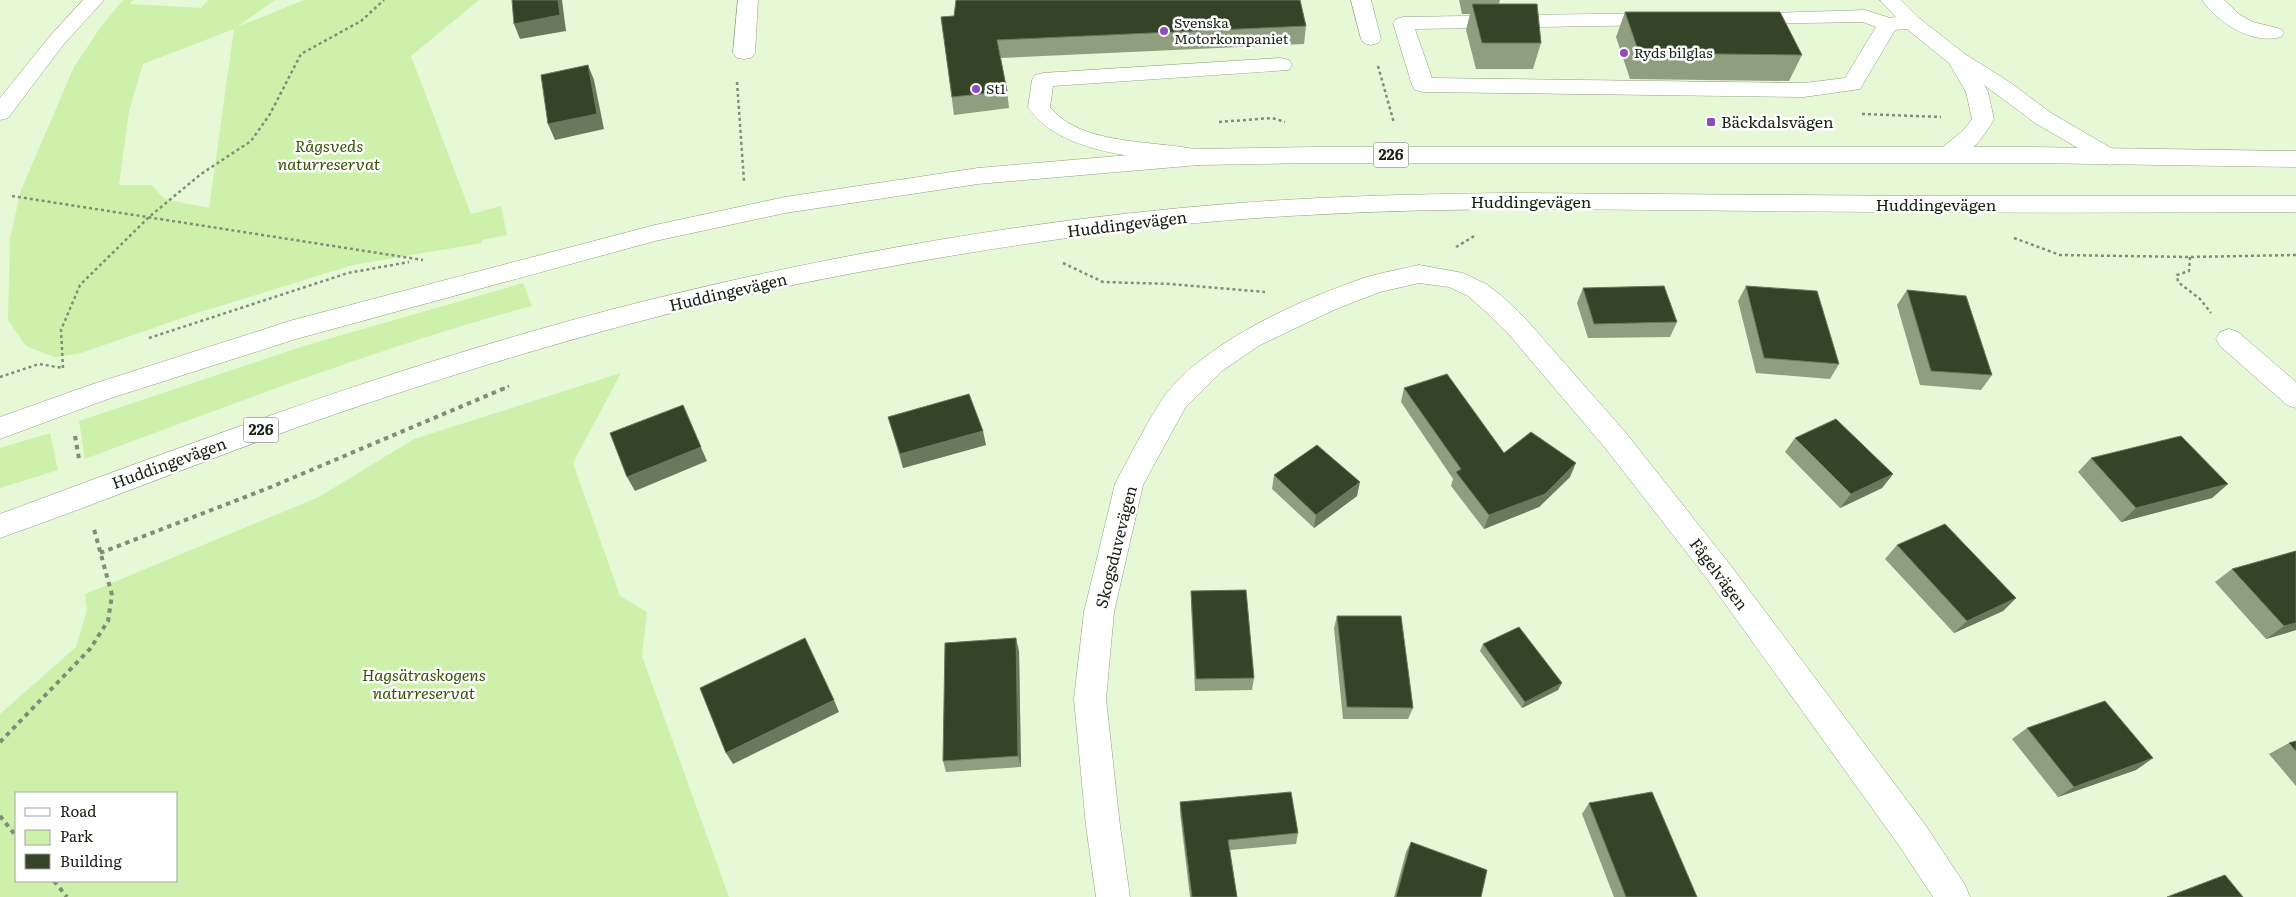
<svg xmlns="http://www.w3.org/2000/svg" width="2296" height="897" viewBox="0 0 2296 897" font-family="Literata,serif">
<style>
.green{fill:#cdf1aa;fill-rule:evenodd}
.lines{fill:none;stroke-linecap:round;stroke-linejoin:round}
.minor-casing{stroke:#90a181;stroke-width:1}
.major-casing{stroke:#90a181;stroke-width:1}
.path-far1{stroke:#818d76;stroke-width:2.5;stroke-dasharray:3 3;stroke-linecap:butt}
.path{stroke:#818d76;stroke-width:4;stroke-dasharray:4.5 4.5;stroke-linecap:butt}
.minor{fill:#fff;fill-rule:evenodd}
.major{fill:#fff;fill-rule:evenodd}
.wall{fill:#8e9e7e}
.shaded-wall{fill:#6a795c}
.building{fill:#354327;stroke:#6a795c}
.poi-dot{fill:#914abd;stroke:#fefefe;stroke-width:2}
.labels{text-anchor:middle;stroke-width:5;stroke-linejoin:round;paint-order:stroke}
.far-poi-label{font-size:14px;fill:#191f13;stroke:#fefefe;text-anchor:start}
.shield{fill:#fefefe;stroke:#5e625a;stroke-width:1}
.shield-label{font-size:15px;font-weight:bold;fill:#191f13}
.poi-label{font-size:16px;fill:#191f13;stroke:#fefefe;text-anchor:start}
.park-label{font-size:16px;font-style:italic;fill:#345400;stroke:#fefefe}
.street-label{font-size:16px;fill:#191f13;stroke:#fefefe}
</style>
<rect width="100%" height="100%" fill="#e6f8d6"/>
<g class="green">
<path d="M123,0H133L130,4L201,8L208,0H275L237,27L304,0H479L411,56L471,214L501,206L507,235L482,240V243L353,265L194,314L78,354L54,357L26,346L8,320L10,238L21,190L74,67L102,25ZM234,29L209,208L164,199L152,185H119L129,111L143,64Z"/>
<path d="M523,283L532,306C380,347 233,404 85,459L79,421L304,346Z"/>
<path d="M621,373L573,463L620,596L647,612L642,656L729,897H0V714L76,647L87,610L85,594L319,497L414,439ZM176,793V881H16V793Z"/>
<path d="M50,433L58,470L0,488V448Z"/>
</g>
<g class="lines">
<defs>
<g id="minor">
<path d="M83,0H104L64,44L8,118L0,120V98L50,36Z"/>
<path d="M738,0H758L755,53L751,58L744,59L737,58L733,53Z"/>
<path d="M1351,0H1371L1381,39L1378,43L1371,45L1364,43L1361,39Z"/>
<path d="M1880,0H1901L1919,18L1965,54L2011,83L2051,113L2118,152L2121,157L2118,162L2110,165L2102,162L2035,123L1984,85L1988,92L1994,119C1984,137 1962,168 1939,161L1936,156C1945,141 1963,135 1972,119L1966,92L1949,63L1907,29L1895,30L1860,89L1804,97L1423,92L1415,90L1412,85L1393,23L1396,19L1403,17L1659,13L1666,15L1669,19L1666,23L1659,25L1415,29L1432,78L1804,83L1845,78L1876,27L1863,22L1747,24L1740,22L1737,18L1740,14L1865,10L1890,18L1896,17Z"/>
<path d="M2202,0H2224L2240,15L2253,22L2281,29L2284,33L2281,37C2252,45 2218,23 2202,0Z"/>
<path d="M1281,58L1289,60L1292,65L1289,70L1053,86L1050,107C1082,148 1161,139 1207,152L1210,157L1207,162L1199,165C1146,157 1060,156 1028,107L1032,80L1035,75L1043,73Z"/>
<path d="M1419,265L1463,273L1486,284L1503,297L1524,317L1626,433L1728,562L1924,823L1965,885L1970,897H1933L1900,847L1708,580L1606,449L1506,331L1485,311L1468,296L1449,287L1419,283L1380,292L1336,309L1260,345L1222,371L1185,408L1143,485L1114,612L1106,699L1120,826L1130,897H1096L1086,826L1074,699L1084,612L1115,484L1119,476C1133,451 1150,416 1166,394C1208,340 1304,298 1367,277C1384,272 1402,269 1419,265Z"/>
<path d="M2229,329L2238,332L2296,382V408L2287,405L2220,346L2216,339L2220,332Z"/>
</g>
<g id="major">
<path d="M1315,147H2030L2296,151V167L2030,163H1315L1199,165L978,184L785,213L655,241L296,339L108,399L0,439V417L90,385L293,320L655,225L785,197L978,168L1199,149Z"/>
<path d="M1513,193L1936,196H2296V212C2119,213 1943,213 1766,211C1614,210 1460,206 1308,215C1163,222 1018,243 876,269C679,304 487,361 298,427C198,463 100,503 0,538V514C215,434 430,354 653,299C845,252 1042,218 1239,203C1330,196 1421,194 1513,193Z"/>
</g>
</defs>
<use href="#minor" class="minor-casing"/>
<use href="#major" class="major-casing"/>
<g class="path-far1">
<path d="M1378,66L1394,123"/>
<path d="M737,82L744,181"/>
<path d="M1862,114L1941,117"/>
<path d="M1219,122L1272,118L1285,122"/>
<path d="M12,196L423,260"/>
<path d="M2014,238L2060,255L2190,257L2296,255"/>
<path d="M1456,247L1476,235"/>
<path d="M2190,257L2189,271L2177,275L2178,282L2200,299L2211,313"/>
<path d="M1063,263L1103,282L1171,284L1265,292"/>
<path d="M149,338L348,273L409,262"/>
<path d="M63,368L61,330L80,285L149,217L201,174L251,141L270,114L301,54L361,21L384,0"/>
<path d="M0,377L39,364L63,368"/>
<path d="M502,389L509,386"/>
</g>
<g class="path">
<path d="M75,436L79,459"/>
<path d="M100,553L271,487L505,388"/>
<path d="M0,742L90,649L108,621L112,595L94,529"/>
<path d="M0,816L16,836"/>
<path d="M54,881L67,897"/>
</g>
<use href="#minor" class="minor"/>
<use href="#major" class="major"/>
</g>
<g class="wall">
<path d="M1459,0H1500L1499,4L1541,43L1533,69H1476L1466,30L1470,14H1462Z"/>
<path d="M1625,12L1802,55L1789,81L1630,79L1616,37Z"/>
<path d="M954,16L1306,26L1304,44L1001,58L1007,91L1009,108L954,115L941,17Z"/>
<path d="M1746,286L1839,364L1830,379L1756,373L1738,301Z"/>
<path d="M1583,288L1677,322L1670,337L1588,338L1577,303Z"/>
<path d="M1907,290L1992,375L1981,390L1920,385L1897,305Z"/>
<path d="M1404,388L1504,453L1570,477L1539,507L1484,529L1451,486L1453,479L1401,402Z"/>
<path d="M888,417L986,445L903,468Z"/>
<path d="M1795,438L1893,474L1882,488L1840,508L1785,452Z"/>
<path d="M2091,458L2228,484L2212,498L2121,522L2078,472Z"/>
<path d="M1274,475L1357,496L1314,528L1272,489Z"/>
<path d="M1897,545L2016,598L2003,611L1954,633L1885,559Z"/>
<path d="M2296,551V630L2266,639L2215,582L2232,569Z"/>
<path d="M1191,591L1254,678L1252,690L1195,691L1191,604Z"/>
<path d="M1337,616L1413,708L1408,719H1343L1334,628Z"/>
<path d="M1483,644L1558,690L1522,708L1480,651Z"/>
<path d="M1019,651L1021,767L946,772L943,761Z"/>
<path d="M2027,728L2153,758L2136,770L2058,797L2012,739Z"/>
<path d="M2296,741V786L2269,754L2289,743Z"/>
<path d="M1180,802L1298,833L1296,844L1230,850L1237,897H1190L1180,813Z"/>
<path d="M1589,803L1697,897H1614L1582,814Z"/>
<path d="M1411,842L1481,897H1394L1406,852Z"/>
</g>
<g class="shaded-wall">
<path d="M558,0H562L566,31L520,39L514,24Z"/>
<path d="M588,65L594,80L604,129L555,140L548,124Z"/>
<path d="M689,420L707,461L635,491L627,477Z"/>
<path d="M983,431L986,445L903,468L900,454Z"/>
<path d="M1576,463L1570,477L1539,507L1484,529L1489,515Z"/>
<path d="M1893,474L1882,488L1840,508L1851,494Z"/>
<path d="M1360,482L1357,496L1314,528L1316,515Z"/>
<path d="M2228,484L2212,498L2121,522L2136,508Z"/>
<path d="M2016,598L2003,611L1954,633L1967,621Z"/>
<path d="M2296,623V630L2266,639L2284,626Z"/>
<path d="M1016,638L1019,651L1021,767L1018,756Z"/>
<path d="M1562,683L1558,690L1522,708L1525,702Z"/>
<path d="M834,700L839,712L733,764L726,753Z"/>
<path d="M2153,758L2136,770L2058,797L2074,787Z"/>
</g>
<g class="building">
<path d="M512,0H558L560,15L514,24Z"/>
<path d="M956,0H1300L1306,26L997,40L1007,91L952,97L941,17L954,16Z"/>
<path d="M1472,4H1537L1541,43H1482Z"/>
<path d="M1625,12H1780L1802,55L1639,53Z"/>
<path d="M588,65L597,114L548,124L541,75Z"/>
<path d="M1664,286L1677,322L1594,324L1583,288Z"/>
<path d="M1746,286L1817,291L1839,364L1764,358Z"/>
<path d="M1907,290L1966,296L1992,375L1931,371Z"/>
<path d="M1447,374L1504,453L1531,432L1576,463L1545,494L1489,515L1456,472L1461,469L1404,388Z"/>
<path d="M969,394L983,431L900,454L888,417Z"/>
<path d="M683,405L701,447L627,477L610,433Z"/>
<path d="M1836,419L1893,474L1851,494L1795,438Z"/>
<path d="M2181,436L2228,484L2136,508L2091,458Z"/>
<path d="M1317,445L1360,482L1316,515L1274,475Z"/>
<path d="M1945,524L2016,598L1967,621L1897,545Z"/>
<path d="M2296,551V623L2284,626L2232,569Z"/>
<path d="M1246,590L1254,678L1196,679L1191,591Z"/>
<path d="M1337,616H1401L1413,708L1347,707Z"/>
<path d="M1519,627L1562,683L1525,702L1483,644Z"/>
<path d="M805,638L834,700L726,753L700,688Z"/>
<path d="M1016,638L1018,756L943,761L945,643Z"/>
<path d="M2105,701L2153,758L2074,787L2027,728Z"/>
<path d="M2296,741V751L2289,743Z"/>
<path d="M1291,792L1298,833L1228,840L1237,897H1192L1180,802Z"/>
<path d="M1652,792L1697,897H1626L1589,803Z"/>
<path d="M1411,842L1487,870L1481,897H1396Z"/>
<path d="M2225,875L2243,897H2167Z"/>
</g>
<g class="poi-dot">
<circle cx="1164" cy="31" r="5"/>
<circle cx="1624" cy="53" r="5"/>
<circle cx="976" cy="89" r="5"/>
<rect x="1706" y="117" width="10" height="10" rx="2.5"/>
</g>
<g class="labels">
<g class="far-poi-label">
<text x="1174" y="28">Svenska<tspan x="1174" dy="16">Motorkompaniet</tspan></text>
<text x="1634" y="58">Ryds bilglas</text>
<text x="986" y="94">St1</text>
</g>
<g class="shield">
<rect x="1373.5" y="142.5" width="35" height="25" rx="4"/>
<rect x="243.5" y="417.5" width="35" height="25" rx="4"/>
</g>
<g class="shield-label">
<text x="1391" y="160">226</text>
<text x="261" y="435">226</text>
</g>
<g class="poi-label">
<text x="1721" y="128">Bäckdalsvägen</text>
</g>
<g class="park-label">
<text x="329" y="152">Rågsveds<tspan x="329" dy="18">naturreservat</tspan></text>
<text x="424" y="681">Hagsätraskogens<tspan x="424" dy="18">naturreservat</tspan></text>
</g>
<g class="street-label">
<text x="1531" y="208">Huddingevägen</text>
<text x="1936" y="211">Huddingevägen</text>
<text transform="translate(1127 224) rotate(-7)" y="6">Huddingevägen</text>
<text transform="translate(728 292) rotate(-13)" y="6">Huddingevägen</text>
<text transform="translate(169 463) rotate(-20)" y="6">Huddingevägen</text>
<text transform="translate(1116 547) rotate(-76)" y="6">Skogsduvevägen</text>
<text transform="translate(1719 574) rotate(53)" y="6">Fågelvägen</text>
</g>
</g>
<rect x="15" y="792" width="162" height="90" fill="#fefefe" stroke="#a2a5a0"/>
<rect x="25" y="808" width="25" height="8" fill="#ffffff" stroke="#a2a5a0"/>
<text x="60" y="817" font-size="15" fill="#191f13">Road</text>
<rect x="25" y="830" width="25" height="15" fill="#cdf1aa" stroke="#a2a5a0"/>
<text x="60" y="842" font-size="15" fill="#191f13">Park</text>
<rect x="25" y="854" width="25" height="15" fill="#354327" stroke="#a2a5a0"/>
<text x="60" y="867" font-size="15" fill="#191f13">Building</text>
</svg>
